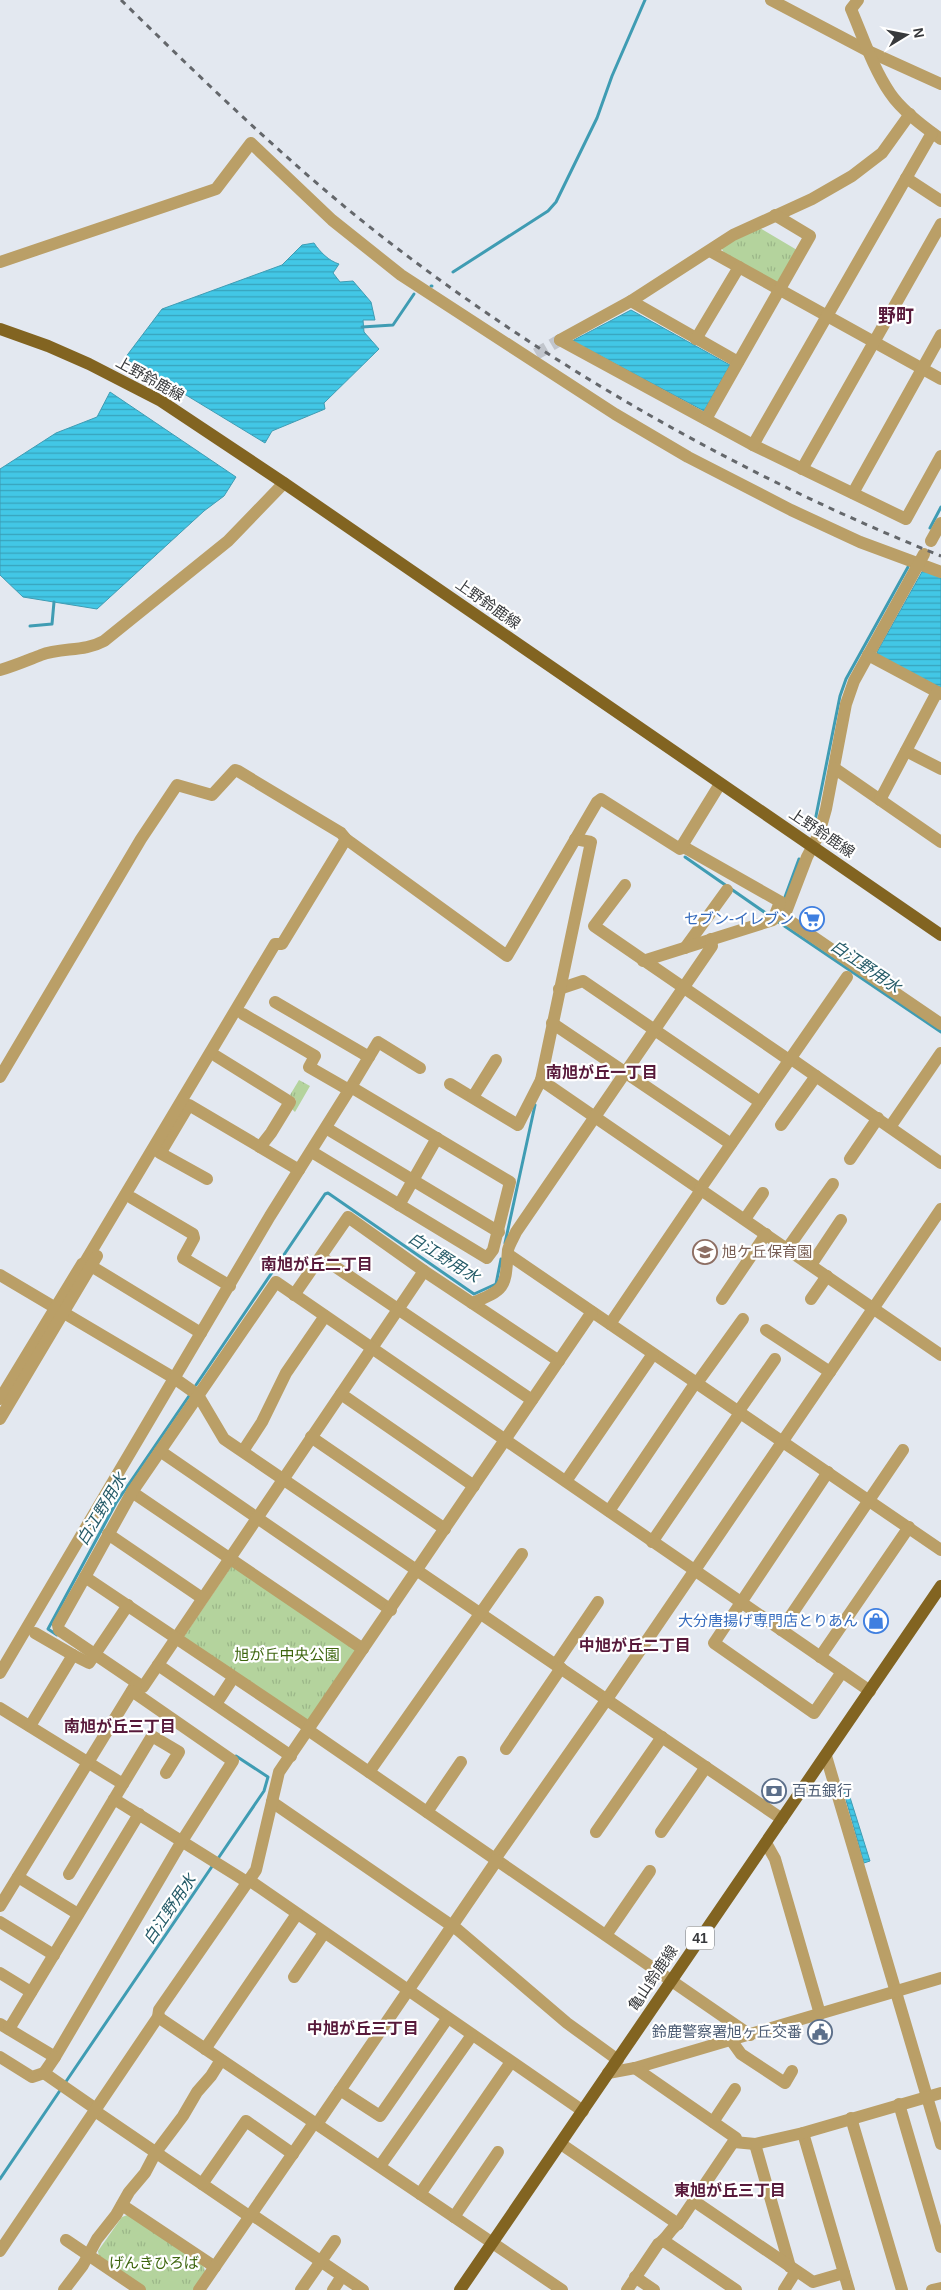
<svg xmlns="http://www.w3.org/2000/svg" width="941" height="2290" viewBox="0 0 941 2290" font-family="Helvetica,'Noto Sans JP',sans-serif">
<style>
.park{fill:url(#park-tufts)}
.water{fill:url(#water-rules);stroke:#3f9cb3}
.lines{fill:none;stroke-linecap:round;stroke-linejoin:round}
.stream{stroke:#3f9cb3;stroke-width:3}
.minor-tunnel{stroke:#c1c5cc;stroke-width:12;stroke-dasharray:12 6;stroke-linecap:butt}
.minor{stroke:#ba9f67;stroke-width:12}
.major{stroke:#826421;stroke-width:12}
.rail{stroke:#64676b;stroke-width:3;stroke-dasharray:6 6;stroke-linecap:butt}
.labels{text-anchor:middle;stroke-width:4.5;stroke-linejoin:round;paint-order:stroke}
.shield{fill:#fff;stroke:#737476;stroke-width:1}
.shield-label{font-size:14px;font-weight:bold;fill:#37393c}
.street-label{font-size:15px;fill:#37393c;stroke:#fff}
.shop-label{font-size:15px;fill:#366cbe;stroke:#fff;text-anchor:end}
.education-label{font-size:15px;fill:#785e54;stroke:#fff;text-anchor:start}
.park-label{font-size:15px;fill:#3d650e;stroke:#fff}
.service-label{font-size:15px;fill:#4e5e75;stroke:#fff;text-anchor:start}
.water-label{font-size:16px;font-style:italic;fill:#255b68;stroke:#fff}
.neighbourhood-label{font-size:16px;font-weight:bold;fill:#581a3b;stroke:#fff}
.quarter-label{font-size:18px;font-weight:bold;fill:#581a3b;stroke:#fff}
</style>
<defs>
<pattern id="park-tufts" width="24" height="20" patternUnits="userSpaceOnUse" patternTransform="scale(1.25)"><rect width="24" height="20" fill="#b4d39d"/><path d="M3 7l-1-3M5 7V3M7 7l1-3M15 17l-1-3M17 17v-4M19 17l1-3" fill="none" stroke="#9bb688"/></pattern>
<pattern id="water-rules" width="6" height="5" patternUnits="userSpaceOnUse" patternTransform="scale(1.25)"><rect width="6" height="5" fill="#42c7e6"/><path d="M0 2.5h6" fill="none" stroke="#38a3bc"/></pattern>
</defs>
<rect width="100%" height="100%" fill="#e3e8f0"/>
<g class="park">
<path d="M760,228L797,250L780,282H776L724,253L721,247Z"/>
<path d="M299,1080L310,1086L295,1112L292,1109L296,1100L290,1095Z"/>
<path d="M233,1564L355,1648L356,1655L310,1722L183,1638Z"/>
<path d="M130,2214L203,2264L205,2272L193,2290H146L99,2258L98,2251L122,2217Z"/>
</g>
<g class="water">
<path d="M314,243C320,252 329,261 339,264L333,273L340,282L353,281L371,302L375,320H363L364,332L379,349L324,403L325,409L272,431L265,443L125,358L162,309L282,265L302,245Z"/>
<path d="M631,310L730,365L704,411L572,341Z"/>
<path d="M110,392L236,477L224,496L204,511L97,609L23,597L0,575V469L56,433L97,417Z"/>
<path d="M923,570L941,576V688L878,656L877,652Z"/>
<path d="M848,1791L870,1861L864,1863L844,1793Z"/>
</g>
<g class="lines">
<g class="stream">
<path d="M453,272L548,211L556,202L597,118L612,76L645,0"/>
<path d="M431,286H432"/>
<path d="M362,327L393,325L414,294"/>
<path d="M930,528L941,507"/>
<path d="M30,626L52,624L54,602"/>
<path d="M814,826L840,696L846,679L908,567"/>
<path d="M685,857L770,916"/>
<path d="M785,897L799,859"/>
<path d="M777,921L941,1032"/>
<path d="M505,1243L535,1105"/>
<path d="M196,1385L325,1194L328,1193L474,1294L496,1284L501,1259"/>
<path d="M57,1635L48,1629L116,1503L189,1396"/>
<path d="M217,1860L264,1791L268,1777L236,1756"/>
<path d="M65,2083L213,1865"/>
<path d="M0,2179L61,2089"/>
</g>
<path class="minor-tunnel" d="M536,354L560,340"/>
<g class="minor">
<path d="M771,0L868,51L941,84"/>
<path d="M858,0L851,9C863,37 873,68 890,93C902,111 924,127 941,139"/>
<path d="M906,178L941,201"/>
<path d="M710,251L941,379"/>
<path d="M0,262L216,189L251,143L332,220L401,275L615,414L688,457L791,510L860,542L941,572"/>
<path d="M631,301L738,362"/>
<path d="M696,339L739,267"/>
<path d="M560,340L753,445L906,519L941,456"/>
<path d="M560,340L631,301L733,235L812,199L852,176L882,153L910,114"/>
<path d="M706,419L810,236L775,215"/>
<path d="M753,445L932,133"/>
<path d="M802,469L941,224"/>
<path d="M853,493L941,335"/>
<path d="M931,541L941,523"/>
<path d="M924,554L854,681L846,704L826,809L819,834L807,857L784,917L941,1024"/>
<path d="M868,655L941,694"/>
<path d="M0,670C14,666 28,660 41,655C61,647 84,652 104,641L228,541L284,483"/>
<path d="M906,751L941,769"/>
<path d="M834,768L941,842"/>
<path d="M880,800L937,692"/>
<path d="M682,846L786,905"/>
<path d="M625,885L594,926L789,1060"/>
<path d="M685,948L727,890"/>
<path d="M643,961L773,920L780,902"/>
<path d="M559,989L583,981L760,1102"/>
<path d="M275,1002L369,1057"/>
<path d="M243,1014L315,1056L309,1067L349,1090"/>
<path d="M552,1023L731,1144"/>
<path d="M216,1056L290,1102L271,1133L260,1147"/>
<path d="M790,1058L941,1163"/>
<path d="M0,1077L141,839L177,785L212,795L235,770L238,771L341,833L346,839L507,956L597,802L601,799L680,849L720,784"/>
<path d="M541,1080L941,1355"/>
<path d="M450,1084L518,1125L541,1080L591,842L575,839"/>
<path d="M351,1087L378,1042L420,1068"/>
<path d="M473,1097L496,1060"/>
<path d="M781,1125L816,1076"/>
<path d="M890,1127L941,1053"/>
<path d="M326,1128L499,1232"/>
<path d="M161,1152L189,1105L299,1170"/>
<path d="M160,1153L207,1179"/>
<path d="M850,1159L878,1118"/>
<path d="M700,1189L847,977"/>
<path d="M132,1198L193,1234L194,1238L183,1258L230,1286"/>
<path d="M399,1205L437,1138"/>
<path d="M745,1219L763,1193"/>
<path d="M787,1249L833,1184"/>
<path d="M509,1255L941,1550"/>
<path d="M321,1257L532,1400"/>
<path d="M811,1265L841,1220"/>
<path d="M91,1266L201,1333"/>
<path d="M0,1275L174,1378L198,1395L224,1439L782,1819"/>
<path d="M294,1295L348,1217L424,1271L559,1361"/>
<path d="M722,1299L766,1234"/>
<path d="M811,1299L827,1276"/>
<path d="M472,1303C508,1289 505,1286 508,1250C509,1245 514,1237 516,1232L712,946L711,939"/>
<path d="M610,1324L701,1190"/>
<path d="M766,1330L830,1372"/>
<path d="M697,1383L743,1319"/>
<path d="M341,1394L474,1486"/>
<path d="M0,1399L82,1264L85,1262L275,944H282L346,839"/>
<path d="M738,1412L775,1359"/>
<path d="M0,1419L97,1256"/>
<path d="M311,1437L445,1529"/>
<path d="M160,1451L391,1610"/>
<path d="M243,1451L262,1422L286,1373L325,1316"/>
<path d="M828,1472L714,1643L814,1713L842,1672"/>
<path d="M566,1481L653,1354"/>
<path d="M132,1492L363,1649"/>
<path d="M609,1511L696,1382"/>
<path d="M108,1534L202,1598"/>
<path d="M652,1542L740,1413"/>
<path d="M85,1577L58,1625L59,1630L143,1687L424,1271"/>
<path d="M781,1630L903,1450"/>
<path d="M35,1633L73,1655"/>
<path d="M820,1657L909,1527"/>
<path d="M556,1664L598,1602"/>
<path d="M158,1665L291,1756"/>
<path d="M0,1673L270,1216L351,1087L510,1182L493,1250L487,1258L312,1152"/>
<path d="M216,1704L233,1678"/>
<path d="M0,1708L123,1784L69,1874"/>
<path d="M30,1726L73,1655L89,1663L128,1605"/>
<path d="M310,1728L85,1577L132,1492L276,1282L870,1691"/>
<path d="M308,1730L750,2035"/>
<path d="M506,1749L561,1668"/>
<path d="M826,1756L941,2144"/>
<path d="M369,1772L522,1554"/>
<path d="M123,1784L152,1736L179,1752L166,1773"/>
<path d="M114,1799L247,1882"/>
<path d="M272,1802L458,1930L567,2023L618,2060"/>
<path d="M427,1812L461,1762"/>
<path d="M596,1832L662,1737"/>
<path d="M661,1832L706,1767"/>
<path d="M766,1843L775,1859L820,2014"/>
<path d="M495,1859L607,1699L941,1209"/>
<path d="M18,1877L78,1914"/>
<path d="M249,1880L583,2111"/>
<path d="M0,1906L136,1684"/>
<path d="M0,1922L54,1955"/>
<path d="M606,1935L650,1871"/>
<path d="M0,1973L31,1992"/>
<path d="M294,1977L324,1933"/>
<path d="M158,2017L562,2290"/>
<path d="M0,2024L55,2057L182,1841L233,1761L132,1691"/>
<path d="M9,2029L139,1814"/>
<path d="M731,2040L741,2054L785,2083L792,2071"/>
<path d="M205,2049L297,1914"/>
<path d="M0,2057L32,2077L44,2073"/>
<path d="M55,2057L44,2073L96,2109"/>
<path d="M608,2073L635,2068L941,1978"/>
<path d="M340,2090L380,2116L447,2019"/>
<path d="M899,2104L941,2247"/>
<path d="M95,2111L249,2216"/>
<path d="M851,2118L902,2290"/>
<path d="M713,2122L735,2089"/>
<path d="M317,2124L497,1860"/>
<path d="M803,2133L849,2290"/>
<path d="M734,2142L755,2144L803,2133L941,2093"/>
<path d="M561,2144L678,2224L736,2138L635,2068"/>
<path d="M755,2144L790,2267"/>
<path d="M380,2166L472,2035"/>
<path d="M202,2184L246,2121L293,2154"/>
<path d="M420,2194L511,2062"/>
<path d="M694,2201L813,2282L844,2273"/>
<path d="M122,2205L215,2267"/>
<path d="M251,2214L363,2290"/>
<path d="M454,2217L498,2152"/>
<path d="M66,2240L140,2290"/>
<path d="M664,2241L736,2290"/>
<path d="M0,2251L158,2017L159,2010L256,1870L279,1772L592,1312"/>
<path d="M635,2277L654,2290"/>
<path d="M64,2290L83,2265L97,2239L116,2215L129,2192L145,2173L156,2152L183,2116L197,2092L211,2076L221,2060"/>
<path d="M199,2290L314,2123"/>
<path d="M301,2290L335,2241"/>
<path d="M333,2290L342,2276"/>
<path d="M627,2290L658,2244C667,2239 670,2229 678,2224"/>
<path d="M784,2290L796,2271"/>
<path d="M932,2290L941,2288"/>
</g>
<g class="major">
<path d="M0,329L48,346L89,364L161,401L284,483L941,935"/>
<path d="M460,2290L941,1586"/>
</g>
<path class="rail" d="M121,0C206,83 291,166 385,239C555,370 742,476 941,556"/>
</g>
<defs>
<symbol id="supermarket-ring" viewBox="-11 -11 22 22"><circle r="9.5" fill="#fff" stroke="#3f7fe0" stroke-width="1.5"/><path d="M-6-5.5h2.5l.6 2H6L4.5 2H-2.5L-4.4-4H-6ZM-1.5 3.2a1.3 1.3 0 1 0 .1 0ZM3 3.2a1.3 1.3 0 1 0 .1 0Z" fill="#3f7fe0"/></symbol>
<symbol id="school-ring" viewBox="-11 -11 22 22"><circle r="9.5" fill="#fff" stroke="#8d6e63" stroke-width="1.5"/><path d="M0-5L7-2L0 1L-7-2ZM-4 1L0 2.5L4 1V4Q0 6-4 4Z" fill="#8d6e63"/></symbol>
<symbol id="shop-ring" viewBox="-11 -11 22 22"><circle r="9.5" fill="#fff" stroke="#3f7fe0" stroke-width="1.5"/><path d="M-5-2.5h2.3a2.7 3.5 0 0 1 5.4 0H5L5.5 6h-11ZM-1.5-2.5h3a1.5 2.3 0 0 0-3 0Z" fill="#3f7fe0"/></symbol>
<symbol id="bank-ring" viewBox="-11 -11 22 22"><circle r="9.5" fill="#fff" stroke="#5c6f8a" stroke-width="1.5"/><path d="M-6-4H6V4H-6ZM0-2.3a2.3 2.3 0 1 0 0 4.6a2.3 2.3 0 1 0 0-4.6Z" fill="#5c6f8a"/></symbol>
<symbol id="civic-ring" viewBox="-11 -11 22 22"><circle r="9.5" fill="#fff" stroke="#5c6f8a" stroke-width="1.5"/><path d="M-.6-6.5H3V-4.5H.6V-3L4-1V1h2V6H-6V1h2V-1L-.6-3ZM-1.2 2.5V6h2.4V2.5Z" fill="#5c6f8a"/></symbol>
</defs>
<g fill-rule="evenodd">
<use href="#supermarket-ring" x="798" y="905" width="28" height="28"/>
<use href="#school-ring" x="691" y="1238" width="28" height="28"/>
<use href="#shop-ring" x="862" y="1607" width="28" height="28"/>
<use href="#bank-ring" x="760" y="1777" width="28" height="28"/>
<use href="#civic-ring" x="806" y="2018" width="28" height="28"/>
</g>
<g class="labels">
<rect class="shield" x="686" y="1926.5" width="28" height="23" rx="4"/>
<g class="shield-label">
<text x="700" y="1943">41</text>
</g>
<g class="street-label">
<text transform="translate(150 379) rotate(29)" y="5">上野鈴鹿線</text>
<text transform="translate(488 604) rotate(35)" y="5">上野鈴鹿線</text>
<text transform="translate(822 833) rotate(34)" y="5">上野鈴鹿線</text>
<text transform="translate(653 1978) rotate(-56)" y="5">亀山鈴鹿線</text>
</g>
<g class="shop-label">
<text x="794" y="924">セブン-イレブン</text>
<text x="858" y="1626">大分唐揚げ専門店とりあん</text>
</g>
<g class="education-label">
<text x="722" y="1257">旭ケ丘保育園</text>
</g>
<g class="park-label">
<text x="287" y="1660">旭が丘中央公園</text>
<text x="154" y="2268">げんきひろば</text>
</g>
<g class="service-label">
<text x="792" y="1796">百五銀行</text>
<text x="802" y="2037" text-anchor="end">鈴鹿警察署旭ヶ丘交番</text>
</g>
<g class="water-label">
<text transform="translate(866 966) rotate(34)" y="6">白江野用水</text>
<text transform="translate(444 1257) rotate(32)" y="6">白江野用水</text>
<text transform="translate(101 1509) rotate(-59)" y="6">白江野用水</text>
<text transform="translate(169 1909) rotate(-56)" y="6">白江野用水</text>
</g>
<g class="neighbourhood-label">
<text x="602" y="1078">南旭が丘一丁目</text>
<text x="317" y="1270">南旭が丘二丁目</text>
<text x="635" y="1651">中旭が丘二丁目</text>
<text x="120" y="1732">南旭が丘三丁目</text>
<text x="363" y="2034">中旭が丘三丁目</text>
<text x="730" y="2196">東旭が丘三丁目</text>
</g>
<g class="quarter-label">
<text x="896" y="322">野町</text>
</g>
</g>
<g transform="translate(906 35) rotate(80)" stroke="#ffffff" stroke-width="4" paint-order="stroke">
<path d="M0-4L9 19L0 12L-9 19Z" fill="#37393c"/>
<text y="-8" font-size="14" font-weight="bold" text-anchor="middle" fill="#37393c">N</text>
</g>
</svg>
